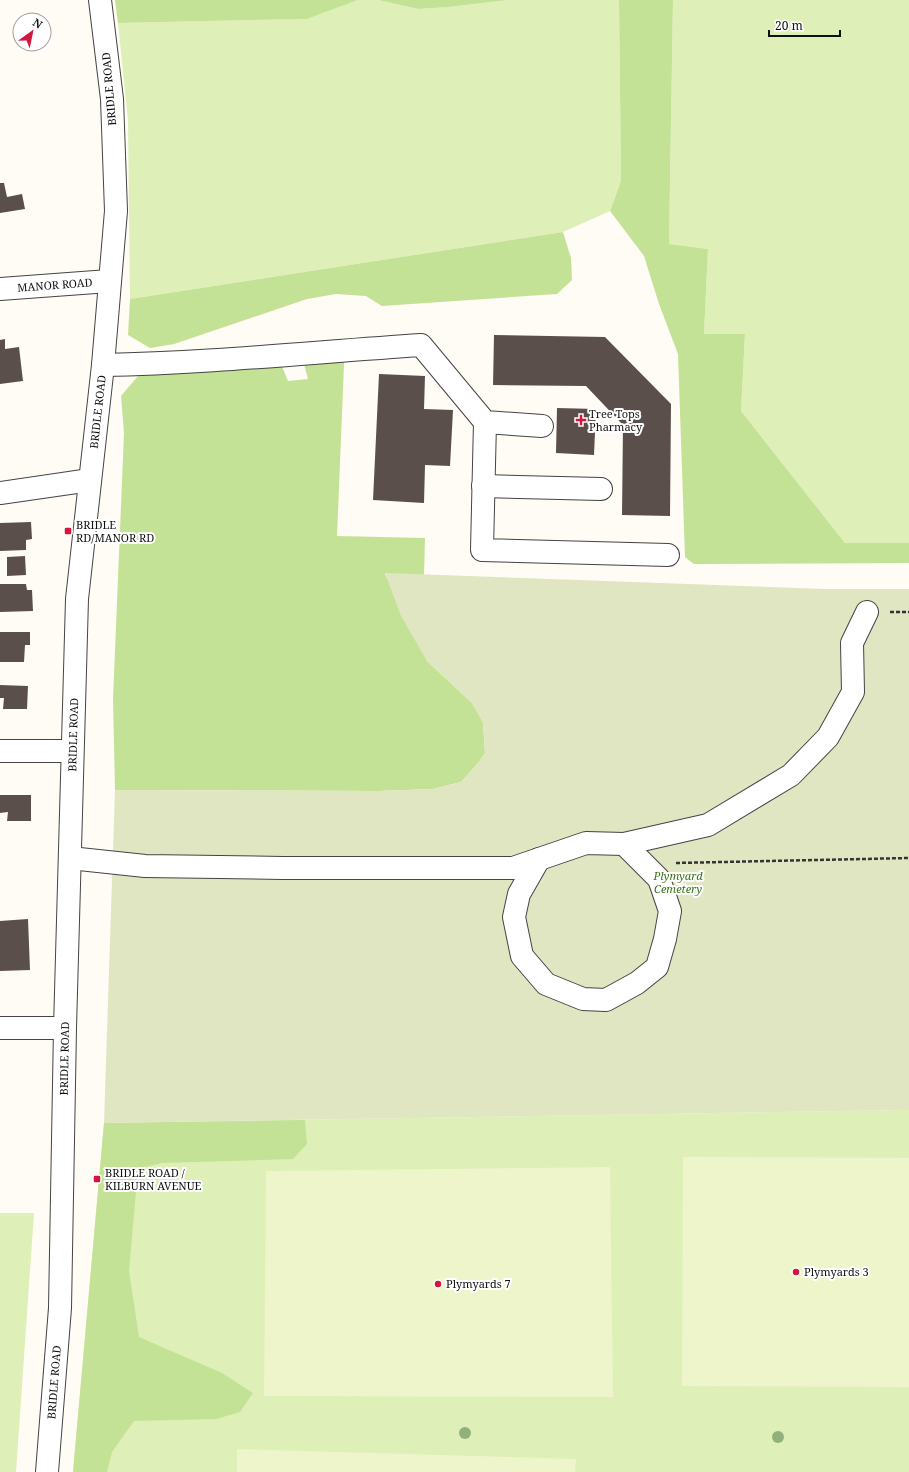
<svg xmlns="http://www.w3.org/2000/svg" width="909" height="1472" viewBox="0 0 909 1472" font-family="'Noto Serif',serif">
<style>
.green{fill:#deefb8}
.forest{fill:#c4e295}
.cemetery{fill:#e0e6c1}
.pitch{fill:#eef5cb}
.building{fill:#5b4f4c}
.lines{fill:none;stroke-linecap:round;stroke-linejoin:round}
.minor-casing{stroke:#444;stroke-width:24}
.path{stroke:#333;stroke-width:2.5;stroke-dasharray:4 2;stroke-linecap:butt}
.minor{stroke:#fff;stroke-width:22}
.tree{fill:#92b07b}
.poi-dot{fill:#d3173e;stroke:#fff;stroke-width:1.5}
.labels{text-anchor:middle;stroke-width:4;stroke-linejoin:round;paint-order:stroke}
.street-label{font-size:11px;fill:#111;stroke:#fff}
.poi-label{font-size:11px;fill:#111;stroke:#fff;text-anchor:start}
.park-label{font-size:11px;font-style:italic;fill:#397218;stroke:#fff}
</style>
<rect width="100%" height="100%" fill="#fffbf5"/>
<g class="green">
<path d="M358,0H378L418,9L448,7L509,0H619L621,181L610,211L563,232L130,299L128,121L118,23L307,19Z"/>
<path d="M673,0H909V543H845L741,411L745,334H704L708,249L669,244Z"/>
<path d="M909,1110V1472H73L104,1123Z"/>
<path d="M0,1213H34L16,1472H0Z"/>
</g>
<g class="forest">
<path d="M115,0H358L307,19L118,23Z"/>
<path d="M378,0H509L448,7L418,9Z"/>
<path d="M619,0H673L669,244L708,249L704,334H745L741,411L845,543H909V563L694,564L685,557L678,354L659,304L644,256L610,211L621,181Z"/>
<path d="M563,232L571,258L572,280L557,294L382,306L366,296L336,294L307,299L174,344L150,348L128,335L130,299Z"/>
<path d="M345,340L337,536L425,538L424,575L385,574L427,661L472,703L483,722L485,753L479,762L461,782L433,789L379,791L115,790L113,699L124,433L121,396L138,376L271,360L281,364L288,381L308,379L303,360Z"/>
<path d="M305,1120L307,1144L293,1159L162,1163L138,1169L129,1271L139,1337L222,1373L253,1393L240,1412L216,1419L134,1421L112,1452L107,1472H73L104,1123Z"/>
</g>
<path class="cemetery" d="M385,573L825,589H909V1110L104,1123L115,790L379,791L433,789L461,782L479,762L485,753L483,722L472,703L427,661L401,616Z"/>
<g class="pitch">
<path d="M683,1157L909,1158V1387L682,1386Z"/>
<path d="M610,1167L613,1397L264,1396L266,1171Z"/>
<path d="M237,1449L576,1459L575,1472H237Z"/>
</g>
<g class="building">
<path d="M0,183H4L7,197L22,194L25,209L0,213Z"/>
<path d="M494,335L605,337L671,404L670,516L622,515L623,425L586,386L493,385Z"/>
<path d="M5,339V349L19,347L23,381L0,384V340Z"/>
<path d="M379,374L425,376L424,409L453,410L450,466L425,465L424,503L373,500Z"/>
<path d="M557,408L596,409L594,455L556,453Z"/>
<path d="M31,522L32,539L26,540V550L0,551V523Z"/>
<path d="M25,556L26,575L7,576V557Z"/>
<path d="M0,584H26L27,590H32L33,611L0,612Z"/>
<path d="M0,632H30V645H25L24,662H0Z"/>
<path d="M0,685L28,686L27,709H3L4,698H0Z"/>
<path d="M0,795H31V821H7L8,812L0,813Z"/>
<path d="M28,919L30,970L0,971V921Z"/>
</g>
<g class="lines">
<defs>
<g id="minor">
<path id="s1" d="M0,289L109,281"/>
<path d="M103,365C209,363 315,352 421,345L485,422L542,426"/>
<path d="M485,422L482,550L668,555"/>
<path d="M483,486L601,489"/>
<path d="M0,493L90,480"/>
<path d="M0,751H72"/>
<path d="M70,858L145,866L283,868H513L586,843L624,844L708,825L791,775L828,737L853,692L852,643L867,612"/>
<path d="M539,859L519,894L514,917L522,956L546,984L583,999L606,1000L637,983L657,967L665,939L670,911L659,879L624,844"/>
<path d="M0,1028H65"/>
<path id="s2" d="M47,1472L60,1308L65,1028L77,599L103,365L116,211L112,99L100,0"/>
</g>
</defs>
<use href="#minor" class="minor-casing"/>
<g class="path">
<path d="M890,612H909"/>
<path d="M676,863L909,858"/>
</g>
<use href="#minor" class="minor"/>
</g>
<g class="tree">
<circle cx="465" cy="1433" r="6"/>
<circle cx="778" cy="1437" r="6"/>
</g>
<g class="poi-dot">
<path d="M579 414h4v4h4v4h-4v4h-4v-4h-4v-4h4z"/>
<rect x="64" y="527" width="8" height="8" rx="2"/>
<rect x="93" y="1175" width="8" height="8" rx="2"/>
<circle cx="796" cy="1272" r="4"/>
<circle cx="438" cy="1284" r="4"/>
</g>
<g class="labels">
<g class="street-label">
<text transform="translate(109 89) rotate(-95)" y="4">BRIDLE ROAD</text>
<text dy="4" stroke="none"><textPath href="#s1" startOffset="55">MANOR ROAD</textPath></text>
<text dy="4" stroke="none"><textPath href="#s2" startOffset="1062">BRIDLE ROAD</textPath></text>
<text dy="4" stroke="none"><textPath href="#s2" startOffset="738">BRIDLE ROAD</textPath></text>
<text dy="4" stroke="none"><textPath href="#s2" startOffset="414">BRIDLE ROAD</textPath></text>
<text dy="4" stroke="none"><textPath href="#s2" startOffset="90">BRIDLE ROAD</textPath></text>
</g>
<g class="poi-label">
<text x="589" y="418">Tree Tops<tspan x="589" dy="13">Pharmacy</tspan></text>
<text x="76" y="529">BRIDLE<tspan x="76" dy="13">RD/MANOR RD</tspan></text>
<text x="105" y="1177">BRIDLE ROAD /<tspan x="105" dy="13">KILBURN AVENUE</tspan></text>
<text x="804" y="1276">Plymyards 3</text>
<text x="446" y="1288">Plymyards 7</text>
</g>
<g class="park-label">
<text x="678" y="880">Plymyard<tspan x="678" dy="13">Cemetery</tspan></text>
</g>
</g>
<g transform="translate(32 32) rotate(33)"><circle r="19" fill="#ffffff" stroke="#a0a0a0"/>
<path d="M0-3L7 15L0 10L-7 15Z" fill="#d3173e"/>
<text y="-6" font-size="11" font-weight="bold" text-anchor="middle" fill="#111111">N</text>
</g>
<path d="M769 30v6h71v-6" fill="none" stroke="#111111" stroke-width="2"/>
<text x="775" y="30" font-size="12" fill="#111111" stroke="#ffffff" stroke-width="3" paint-order="stroke">20 m</text>
</svg>
